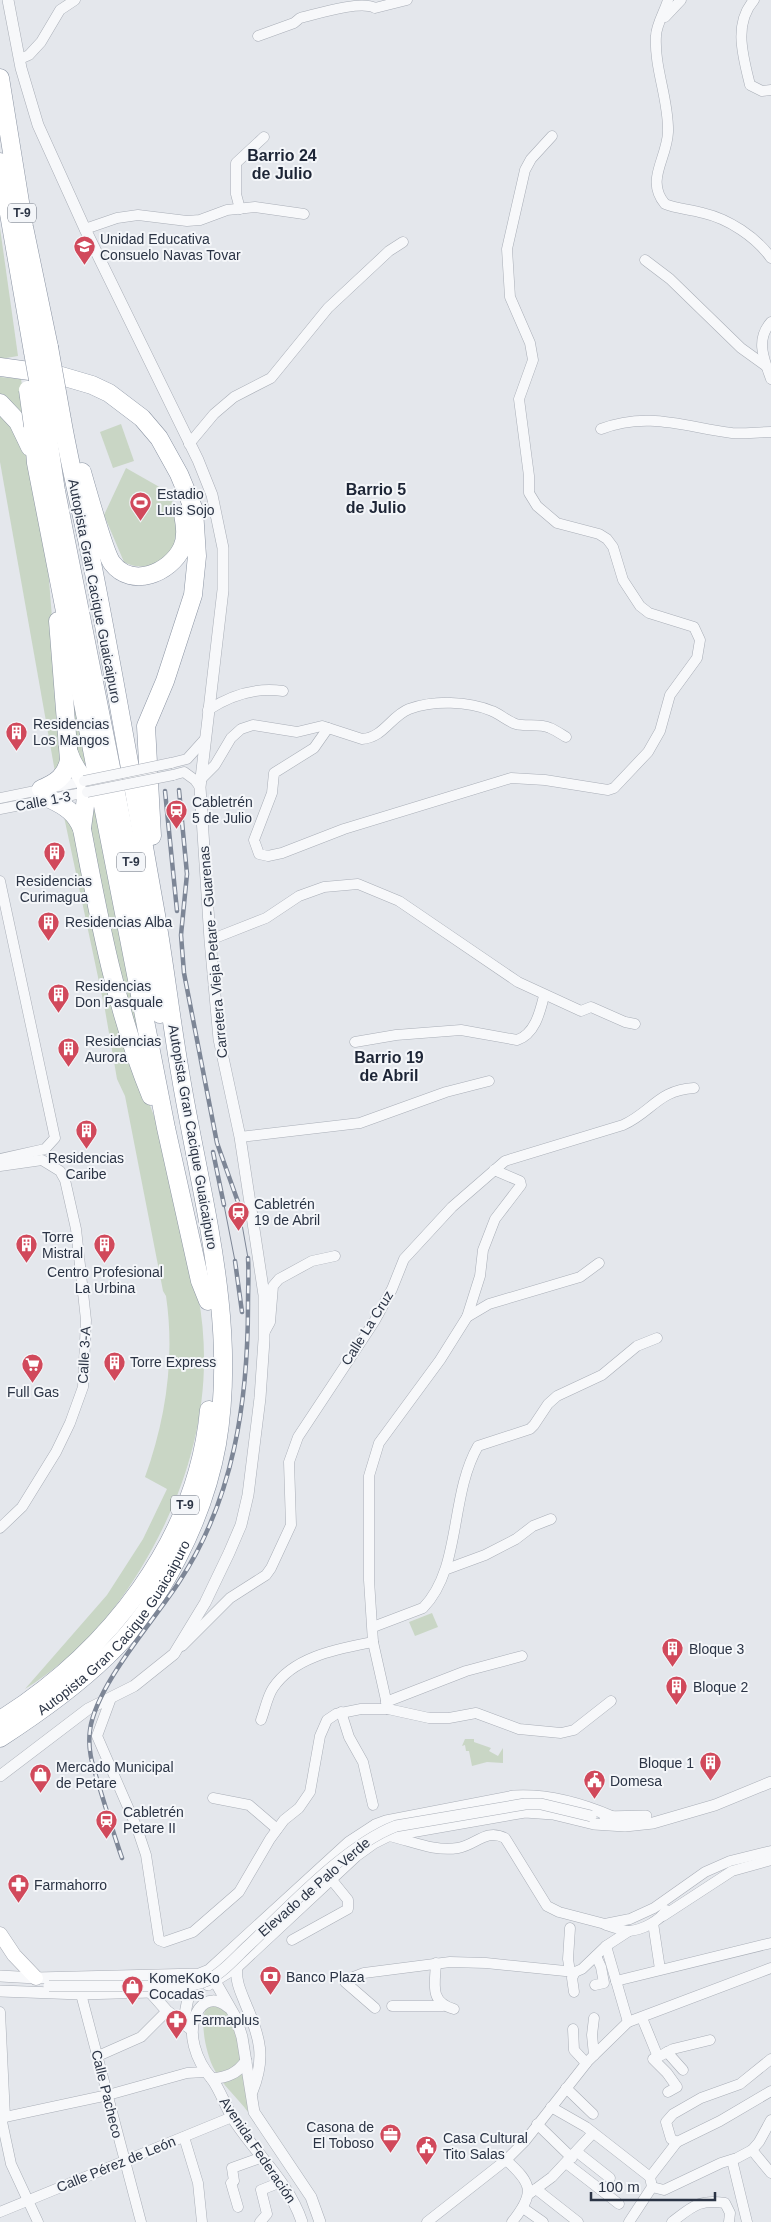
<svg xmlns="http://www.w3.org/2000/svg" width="771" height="2222" viewBox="0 0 771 2222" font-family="Arial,sans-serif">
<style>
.green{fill:#c9d6c5}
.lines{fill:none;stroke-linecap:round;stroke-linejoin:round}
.minor-casing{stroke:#a9aeb7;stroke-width:11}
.tertiary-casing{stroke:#a9aeb7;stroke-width:12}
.secondary-casing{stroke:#a9aeb7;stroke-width:15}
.motorway-casing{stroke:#8b94a3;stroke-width:19}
.minor{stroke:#f7f8fa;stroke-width:10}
.tertiary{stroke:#f7f8fa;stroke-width:11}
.secondary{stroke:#fff;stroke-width:14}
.motorway{stroke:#fff;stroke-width:18}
.tram{stroke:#7d8696;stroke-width:1}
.rail-casing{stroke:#7d8696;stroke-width:4.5}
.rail{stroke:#f4f6f9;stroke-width:2.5;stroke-dasharray:8;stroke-linecap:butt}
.minor-bridge-casing{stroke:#a9aeb7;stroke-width:11;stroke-linecap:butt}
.tertiary-bridge-casing{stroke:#a9aeb7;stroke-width:12;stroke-linecap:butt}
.motorway-bridge-casing{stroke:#8b94a3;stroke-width:19;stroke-linecap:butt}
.minor-bridge{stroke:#f7f8fa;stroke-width:10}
.tertiary-bridge{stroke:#f7f8fa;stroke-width:11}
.motorway-bridge{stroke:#fff;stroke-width:18}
.labels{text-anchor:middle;stroke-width:4;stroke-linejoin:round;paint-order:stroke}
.shield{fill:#f4f6f9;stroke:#676e7b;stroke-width:1}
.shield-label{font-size:12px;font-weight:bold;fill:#2b3445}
.poi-label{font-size:14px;fill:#2b3445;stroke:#f4f6f9;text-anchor:start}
.street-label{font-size:14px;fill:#2b3445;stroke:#f4f6f9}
.quarter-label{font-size:16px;font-weight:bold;fill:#1d2536;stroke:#f4f6f9}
</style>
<rect width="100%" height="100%" fill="#e4e7ec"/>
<g class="green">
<path d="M0,228L18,356L0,359Z"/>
<path d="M0,377L21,379L28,426L0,399Z"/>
<path d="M0,407L25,446L48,568L64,765L55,772L0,462Z"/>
<path d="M121,424L134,461L113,468L100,432Z"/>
<path d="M126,468L170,493C173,504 177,516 178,528C178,556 149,576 124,562L104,515Z"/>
<path d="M66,669L94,771L84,773L78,766Z"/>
<path d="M95,798L152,1075L140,1057L86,828Z"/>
<path d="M50,807L70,813C94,901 115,990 140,1078C146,1097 155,1116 161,1136C171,1165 175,1196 182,1225C187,1248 194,1272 198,1295C215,1384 195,1471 152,1549C121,1606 80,1655 25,1689L107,1595L143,1539L167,1489L145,1477C166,1419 175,1357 166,1296L163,1291L125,1096L117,1079L105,1010L63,812L48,808Z"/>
<path d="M432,1613L438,1627L415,1636L409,1622Z"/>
<path d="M465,1739H474V1742L491,1748L489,1751L498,1756L503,1748V1763L487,1762L472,1766L469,1751H466L465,1745L462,1746Z"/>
<path d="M221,2003C242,2034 245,2076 248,2112C238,2098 222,2085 214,2069C206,2054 198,2018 208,2004Z"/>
</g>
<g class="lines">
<defs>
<g id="minor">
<path d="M668,0C665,11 656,25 656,36C654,68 669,100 668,132C667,159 645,180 665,204C677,209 690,209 703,213C729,219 756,237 771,258"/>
<path d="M754,0C733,24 743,56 750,85L762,91L771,90"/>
<path d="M665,17L681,0"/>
<path d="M258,36L294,23L300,18C317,14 360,0 375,8L407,0"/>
<path d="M20,59L29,55L41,42L60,10L75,0"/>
<path d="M240,209L236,194V163L264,137"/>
<path d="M85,229L117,218L138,215L187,221L200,220L227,210L255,207L304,214"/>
<path d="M645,260L670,279L741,348L766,366"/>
<path d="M771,322C755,340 764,359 771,379"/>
<path d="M601,429C648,411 685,427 732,433C744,434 758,432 771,432"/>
<path d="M189,444L214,414L234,397L271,378L328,308L389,251L403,242"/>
<path d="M208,710C231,695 255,687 283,691"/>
<path d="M328,728L314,748L274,773L272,793L254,840L259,854L268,856L282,853L344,829L511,778L545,780L608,790L614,788L648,752L660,731L670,695L697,658L700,640L694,627L649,613L640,606L623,580L613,547L607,539L599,534L557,523L537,506L529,493V476L519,399L533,360L530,343L510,297L507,249L525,170L531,159L552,136"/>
<path d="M171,763L187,759L205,739"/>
<path d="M173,775L184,772L195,780L200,787"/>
<path d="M202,778L215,765L231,738L241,729L253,725L297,732L322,726L362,739C383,738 391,716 409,709C434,700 468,701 492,711C500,714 507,721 516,724C526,727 539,723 550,728C555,730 561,734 566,737"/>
<path d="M0,798L84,781"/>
<path d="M0,809L87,792"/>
<path d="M0,881L55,1138L45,1149L0,1159"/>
<path d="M210,940L266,918L299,896L324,887L358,884L399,901L518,982L581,1011L591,1007L625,1022L635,1024"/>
<path d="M355,1042L396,1035L461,1030L517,1040C535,1034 540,1012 544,996"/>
<path d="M240,1137L360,1123L446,1092L489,1081"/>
<path d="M0,1166L42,1160L60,1171L65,1180L76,1229L86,1320L83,1387L70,1423L56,1452L22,1507L0,1528"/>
<path d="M467,1317L480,1276L483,1250L495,1219L521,1185L520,1181L494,1170"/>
<path d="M264,1333L270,1322L273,1286L279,1279L312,1261L335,1256"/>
<path d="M447,1569L485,1555L516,1539L533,1526L551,1519"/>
<path d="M373,1627L423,1608C462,1568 449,1497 478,1446L530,1429L534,1425L548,1404L557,1396L602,1375L637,1346L657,1338"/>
<path d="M182,1646L230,1598L266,1575L271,1568L291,1525L289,1462L298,1437L374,1322L392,1289L404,1259L452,1207L505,1161L623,1125C652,1112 658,1090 694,1088"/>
<path d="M111,1698L97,1736L137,1828L146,1855L159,1940L164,1942L193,1932L239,1892L270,1839L284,1820L299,1808L310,1792L320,1736L327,1720L336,1714L361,1709H388L429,1718H449L476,1713L519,1729L561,1733L574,1730L611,1701"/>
<path d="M386,1702L466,1671L522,1656"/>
<path d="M388,1709L373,1642L369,1580V1476L379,1443L440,1360L467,1317L489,1304L580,1277L599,1263"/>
<path d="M341,1712L349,1737L363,1762L373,1805"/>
<path d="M261,1720C265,1710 267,1697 273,1688C294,1656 338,1649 373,1642"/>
<path d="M213,1798L249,1805L277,1829"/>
<path d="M389,1836C412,1841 434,1852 458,1848C476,1845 486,1828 505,1838L547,1906L559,1912L605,1924L630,1919L654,1908L705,1872L730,1861L771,1851"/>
<path d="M663,1916L732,1871L771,1860"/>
<path d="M653,1923L660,1969"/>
<path d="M606,1925C613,1927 622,1931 629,1931C642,1930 660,1921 666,1910"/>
<path d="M570,1928L568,1959L570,1972"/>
<path d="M292,1940L348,1909V1900L331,1879"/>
<path d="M606,1946L628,2022"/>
<path d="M436,1963C435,1984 429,2002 454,2009"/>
<path d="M616,1981L771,1943"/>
<path d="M595,1985L604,1983L601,1967L596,1956"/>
<path d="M574,1992L572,1978L575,1972"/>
<path d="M81,1994L141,2222"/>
<path d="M392,2006H443"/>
<path d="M375,2008L345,1982L346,1980L364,1973L450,1962L486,1963L575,1972L582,1969L606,1946L629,1931"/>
<path d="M0,2012L5,2117"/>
<path d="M642,2018L658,2057L673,2049L710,2040"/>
<path d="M573,2029L574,2050L586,2063"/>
<path d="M667,2052L683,2070"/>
<path d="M594,2055L592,2035L594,2018"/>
<path d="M98,2056L141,2037L167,2011"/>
<path d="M657,2057L653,2059L667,2073L677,2087L668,2092"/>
<path d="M566,2088L593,2114"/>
<path d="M551,2107L586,2127L650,2177"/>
<path d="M1,2117L11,2164L38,2222"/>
<path d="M0,2118L108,2095L187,2073L204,2072"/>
<path d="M537,2124L572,2158"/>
<path d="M184,2137L198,2183L202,2222"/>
<path d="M677,2142L671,2139L666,2122L673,2114L701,2098L740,2084L771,2059"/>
<path d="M752,2150L771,2173"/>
<path d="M577,2152L610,2178"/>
<path d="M506,2160C533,2184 535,2193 512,2222"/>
<path d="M732,2160L747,2222"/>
<path d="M566,2163L619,2204"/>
<path d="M652,2187L664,2190L721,2163L737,2158L752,2150L759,2142L771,2120"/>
<path d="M536,2189L578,2222"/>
<path d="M529,2194L552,2177L593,2133"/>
<path d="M238,2207L231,2183L234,2181L232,2168L260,2158"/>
<path d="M523,2208L543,2222"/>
<path d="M0,2212L232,2117"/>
<path d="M260,2222L267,2214L261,2190L281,2182"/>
<path d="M427,2222L506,2160L525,2141L588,2061L628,2022L771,1968"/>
<path d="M629,2222L652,2187L650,2177L677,2142L720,2121L771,2091"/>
<path d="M672,2222C693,2206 699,2199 725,2203L730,2213L729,2222"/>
</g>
<g id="tertiary">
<path d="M0,1776L88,1709L134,1686L174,1654L205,1603L229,1553L241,1525L248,1495L260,1398L264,1340V1295L240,1137L219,1039L210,940L200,787L223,590V548L212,495L198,460L85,229L38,125L21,68L8,0"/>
<path d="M605,1817L646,1816"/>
<path d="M237,1967C235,1981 241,1992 246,2005C260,2037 266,2058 252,2092"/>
<path d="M0,1976L36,1978L199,1974L209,1970L349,1842L375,1825L386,1821L514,1796C547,1794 583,1804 613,1817"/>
<path d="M212,1976L236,2018L242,2037L254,2112L311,2197L320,2222"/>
<path d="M208,1985L237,1967L356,1856L374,1843L388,1836L525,1812L553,1814L594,1824L625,1826L653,1823L715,1805L771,1782"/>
<path d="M0,1991L81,1994L186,1991"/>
<path d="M151,1993L167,2011L192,2030"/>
<path d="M228,2007C218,1999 207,1998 199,2009C184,2031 197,2062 212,2079C220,2090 225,2105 232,2117C254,2152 289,2182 302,2222"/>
<path d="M183,2024L191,1983"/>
<path d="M212,2079C227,2077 237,2074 246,2061"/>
</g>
<path id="secondary" d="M0,1934L14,1955L36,1978"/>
<g id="motorway">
<path d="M0,78L24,227L49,347"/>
<path d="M0,162L33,352"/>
<path d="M0,367L58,375L92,385L109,393L142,418L159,438L179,474L194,510L197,556L193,595L165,681L146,726L152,836"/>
<path d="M0,403L18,422L30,447"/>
<path d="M46,425L56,491L160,1014"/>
<path d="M33,426L36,463L166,1128L200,1281L208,1301"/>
<path d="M82,472C86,486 105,554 112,563C132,589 170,573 182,548C187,537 185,525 183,514"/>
<path d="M69,753C73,766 79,771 84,781C89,790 83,817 82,829"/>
<path d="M41,789C56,783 66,776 69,760L58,621"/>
<path d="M50,799C65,806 76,813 82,829C99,919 116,1011 151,1096"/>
<path d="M0,1720C108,1652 197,1541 209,1410"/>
<path id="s1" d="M0,1738C37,1714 75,1687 107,1656C161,1605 204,1517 217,1444C238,1321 201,1198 181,1078C171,1022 165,965 155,909C135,797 116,685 94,573C84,522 71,471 62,420"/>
</g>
</defs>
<use href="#minor" class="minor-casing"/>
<use href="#tertiary" class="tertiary-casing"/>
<use href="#secondary" class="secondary-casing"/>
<use href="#motorway" class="motorway-casing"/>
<use href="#minor" class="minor"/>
<use href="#tertiary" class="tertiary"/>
<use href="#secondary" class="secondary"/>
<use href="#motorway" class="motorway"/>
<g class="tram">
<path d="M238,1202L248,1258"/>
<path d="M224,1205L235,1261"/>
</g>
<defs>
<g id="rail">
<path d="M179,790L187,874L181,935L184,973L217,1143L238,1202"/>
<path d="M165,791L177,911"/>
<path d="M213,1152L224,1205"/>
<path d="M235,1261L242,1312"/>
<path d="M122,1858C114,1835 107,1812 100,1789C94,1769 87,1752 90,1730C96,1685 153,1622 179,1582C234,1499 248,1401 248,1304C248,1288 249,1273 248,1258"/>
</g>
</defs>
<use href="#rail" class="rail-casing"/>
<use href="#rail" class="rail"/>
<defs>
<g id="minor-bridge">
<path d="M84,781L171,763"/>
<path d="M87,792L173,775"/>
</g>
<path id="tertiary-bridge" d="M49,1986H177C186,1985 195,1985 203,1982C220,1976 235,1958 248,1946C288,1908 346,1845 396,1826L525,1804H541L591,1816"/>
<g id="motorway-bridge">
<path d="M49,347L62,420"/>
<path d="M33,352L46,425"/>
<path d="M28,390L33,426"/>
</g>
</defs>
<use href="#minor-bridge" class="minor-bridge-casing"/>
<use href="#tertiary-bridge" class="tertiary-bridge-casing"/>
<use href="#motorway-bridge" class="motorway-bridge-casing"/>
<use href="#minor-bridge" class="minor-bridge"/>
<use href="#tertiary-bridge" class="tertiary-bridge"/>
<use href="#motorway-bridge" class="motorway-bridge"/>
</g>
<defs>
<symbol id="school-pin" viewBox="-11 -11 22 30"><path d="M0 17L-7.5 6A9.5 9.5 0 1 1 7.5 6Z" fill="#d1495b" stroke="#f4f6f9"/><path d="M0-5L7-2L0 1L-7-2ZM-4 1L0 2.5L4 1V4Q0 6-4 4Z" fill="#fff"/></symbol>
<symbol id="stadium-pin" viewBox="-11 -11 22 30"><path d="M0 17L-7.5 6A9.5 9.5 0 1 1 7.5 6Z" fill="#d1495b" stroke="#f4f6f9"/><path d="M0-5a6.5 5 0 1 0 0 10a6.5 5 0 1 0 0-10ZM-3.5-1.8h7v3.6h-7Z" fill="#fff"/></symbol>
<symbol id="building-pin" viewBox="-11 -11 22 30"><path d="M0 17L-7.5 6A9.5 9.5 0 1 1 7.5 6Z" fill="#d1495b" stroke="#f4f6f9"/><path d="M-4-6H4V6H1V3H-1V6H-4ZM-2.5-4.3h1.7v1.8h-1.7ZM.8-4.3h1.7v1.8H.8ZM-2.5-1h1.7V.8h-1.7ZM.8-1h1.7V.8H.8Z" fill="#fff"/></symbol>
<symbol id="station-pin" viewBox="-11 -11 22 30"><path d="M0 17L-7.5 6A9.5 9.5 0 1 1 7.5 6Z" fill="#d1495b" stroke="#f4f6f9"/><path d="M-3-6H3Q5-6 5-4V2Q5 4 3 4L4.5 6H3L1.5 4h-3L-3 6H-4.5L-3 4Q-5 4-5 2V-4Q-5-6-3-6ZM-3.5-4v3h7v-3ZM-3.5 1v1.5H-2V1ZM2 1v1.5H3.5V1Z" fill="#fff"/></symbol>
<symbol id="supermarket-pin" viewBox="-11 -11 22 30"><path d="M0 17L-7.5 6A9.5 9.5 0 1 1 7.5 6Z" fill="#d1495b" stroke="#f4f6f9"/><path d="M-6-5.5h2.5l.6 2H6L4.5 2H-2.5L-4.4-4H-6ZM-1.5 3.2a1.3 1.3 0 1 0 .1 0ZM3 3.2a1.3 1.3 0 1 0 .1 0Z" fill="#fff"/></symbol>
<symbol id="shop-pin" viewBox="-11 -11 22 30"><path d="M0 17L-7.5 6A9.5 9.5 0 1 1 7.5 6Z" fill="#d1495b" stroke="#f4f6f9"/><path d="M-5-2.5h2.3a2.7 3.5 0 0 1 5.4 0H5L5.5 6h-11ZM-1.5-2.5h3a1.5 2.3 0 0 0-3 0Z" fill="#fff"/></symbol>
<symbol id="civic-pin" viewBox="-11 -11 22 30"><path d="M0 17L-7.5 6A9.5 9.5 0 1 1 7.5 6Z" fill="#d1495b" stroke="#f4f6f9"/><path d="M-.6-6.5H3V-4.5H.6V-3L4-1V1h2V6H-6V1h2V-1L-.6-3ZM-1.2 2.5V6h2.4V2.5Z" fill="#fff"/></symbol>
<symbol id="pharmacy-pin" viewBox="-11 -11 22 30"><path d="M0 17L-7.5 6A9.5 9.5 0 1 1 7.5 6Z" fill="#d1495b" stroke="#f4f6f9"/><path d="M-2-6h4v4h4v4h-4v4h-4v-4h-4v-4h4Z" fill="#fff"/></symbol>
<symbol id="bank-pin" viewBox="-11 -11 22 30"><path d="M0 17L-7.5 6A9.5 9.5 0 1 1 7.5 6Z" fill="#d1495b" stroke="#f4f6f9"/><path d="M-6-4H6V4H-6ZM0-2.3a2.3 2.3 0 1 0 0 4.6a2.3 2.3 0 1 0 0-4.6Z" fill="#fff"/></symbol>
<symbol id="office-pin" viewBox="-11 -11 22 30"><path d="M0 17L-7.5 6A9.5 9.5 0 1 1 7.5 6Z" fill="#d1495b" stroke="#f4f6f9"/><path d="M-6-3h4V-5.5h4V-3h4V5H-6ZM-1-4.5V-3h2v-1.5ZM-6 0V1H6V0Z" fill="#fff"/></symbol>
</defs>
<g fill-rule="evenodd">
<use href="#school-pin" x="72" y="234" width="25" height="34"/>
<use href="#stadium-pin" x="128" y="490" width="25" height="34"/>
<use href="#building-pin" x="4" y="720" width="25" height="34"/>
<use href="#station-pin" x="164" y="798" width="25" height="34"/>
<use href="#building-pin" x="42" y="840" width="25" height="34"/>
<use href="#building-pin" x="36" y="910" width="25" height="34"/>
<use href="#building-pin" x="46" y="982" width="25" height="34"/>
<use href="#building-pin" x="56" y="1036" width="25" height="34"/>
<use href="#building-pin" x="74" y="1118" width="25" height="34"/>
<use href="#station-pin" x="226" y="1200" width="25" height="34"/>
<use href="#building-pin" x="92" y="1232" width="25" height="34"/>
<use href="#building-pin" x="14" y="1232" width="25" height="34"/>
<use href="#building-pin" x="102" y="1350" width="25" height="34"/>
<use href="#supermarket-pin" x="20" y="1352" width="25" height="34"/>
<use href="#building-pin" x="660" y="1636" width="25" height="34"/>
<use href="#building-pin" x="664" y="1674" width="25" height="34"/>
<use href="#building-pin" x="698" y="1750" width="25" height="34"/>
<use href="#shop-pin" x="28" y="1762" width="25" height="34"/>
<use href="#civic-pin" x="582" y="1768" width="25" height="34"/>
<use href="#station-pin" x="94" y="1808" width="25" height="34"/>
<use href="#pharmacy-pin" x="6" y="1872" width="25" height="34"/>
<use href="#bank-pin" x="258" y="1964" width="25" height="34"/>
<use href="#shop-pin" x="120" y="1974" width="25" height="34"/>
<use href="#pharmacy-pin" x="164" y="2008" width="25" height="34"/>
<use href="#office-pin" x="378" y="2122" width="25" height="34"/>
<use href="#civic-pin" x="414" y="2134" width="25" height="34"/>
</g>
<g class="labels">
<g class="shield">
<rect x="8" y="203.5" width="28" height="19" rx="4"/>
<rect x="117" y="852.5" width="28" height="19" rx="4"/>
<rect x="171" y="1495.5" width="28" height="19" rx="4"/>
</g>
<g class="shield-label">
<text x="22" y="217">T-9</text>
<text x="131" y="866">T-9</text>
<text x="185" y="1509">T-9</text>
</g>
<g class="poi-label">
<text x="100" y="244">Unidad Educativa<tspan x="100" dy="16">Consuelo Navas Tovar</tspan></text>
<text x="157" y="499">Estadio<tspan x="157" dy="16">Luis Sojo</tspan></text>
<text x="33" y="729">Residencias<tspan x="33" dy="16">Los Mangos</tspan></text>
<text x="192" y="807">Cabletrén<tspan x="192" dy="16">5 de Julio</tspan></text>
<text x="54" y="886" text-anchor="middle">Residencias<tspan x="54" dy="16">Curimagua</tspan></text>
<text x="65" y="927">Residencias Alba</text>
<text x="75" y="991">Residencias<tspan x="75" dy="16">Don Pasquale</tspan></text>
<text x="85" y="1046">Residencias<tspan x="85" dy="16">Aurora</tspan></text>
<text x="86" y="1163" text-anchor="middle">Residencias<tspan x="86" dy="16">Caribe</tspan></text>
<text x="254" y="1209">Cabletrén<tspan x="254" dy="16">19 de Abril</tspan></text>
<text x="42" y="1242">Torre<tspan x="42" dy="16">Mistral</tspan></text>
<text x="105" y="1277" text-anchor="middle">Centro Profesional<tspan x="105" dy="16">La Urbina</tspan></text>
<text x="130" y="1367">Torre Express</text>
<text x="33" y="1397" text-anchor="middle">Full Gas</text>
<text x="689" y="1654">Bloque 3</text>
<text x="693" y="1692">Bloque 2</text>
<text x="694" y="1768" text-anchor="end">Bloque 1</text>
<text x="56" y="1772">Mercado Municipal<tspan x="56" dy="16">de Petare</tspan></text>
<text x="610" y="1786">Domesa</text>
<text x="123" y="1817">Cabletrén<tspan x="123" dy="16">Petare II</tspan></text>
<text x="34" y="1890">Farmahorro</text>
<text x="286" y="1982">Banco Plaza</text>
<text x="149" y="1983">KomeKoKo<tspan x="149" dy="16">Cocadas</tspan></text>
<text x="193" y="2025">Farmaplus</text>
<text x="374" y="2132" text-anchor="end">Casona de<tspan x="374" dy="16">El Toboso</tspan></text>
<text x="443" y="2143">Casa Cultural<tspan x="443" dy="16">Tito Salas</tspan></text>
</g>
<g class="street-label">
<text transform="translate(95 591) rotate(79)" y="5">Autopista Gran Cacique Guaicaipuro</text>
<text transform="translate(43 801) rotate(-11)" y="5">Calle 1-3</text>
<text transform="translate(213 952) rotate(-95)" y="5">Carretera Vieja Petare - Guarenas</text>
<text transform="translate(193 1137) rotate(80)" y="5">Autopista Gran Cacique Guaicaipuro</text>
<text transform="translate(367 1328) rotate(-58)" y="5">Calle La Cruz</text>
<text transform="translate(84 1355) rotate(-87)" y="5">Calle 3-A</text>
<text dy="5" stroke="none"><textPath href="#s1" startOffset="161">Autopista Gran Cacique Guaicaipuro</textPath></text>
<text transform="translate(314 1887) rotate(-41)" y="5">Elevado de Palo Verde</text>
<text transform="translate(107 2094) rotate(76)" y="5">Calle Pacheco</text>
<text transform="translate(258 2150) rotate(56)" y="5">Avenida Federación</text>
<text transform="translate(116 2164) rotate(-22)" y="5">Calle Pérez de León</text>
</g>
<g class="quarter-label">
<text x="282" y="161">Barrio 24<tspan x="282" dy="18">de Julio</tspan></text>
<text x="376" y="495">Barrio 5<tspan x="376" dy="18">de Julio</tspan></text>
<text x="389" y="1063">Barrio 19<tspan x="389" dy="18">de Abril</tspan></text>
</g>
</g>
<path d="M591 2192v8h124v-8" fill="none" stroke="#2b3445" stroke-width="2.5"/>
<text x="598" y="2192" font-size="15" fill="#2b3445" stroke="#f4f6f9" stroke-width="4" paint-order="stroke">100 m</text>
</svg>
